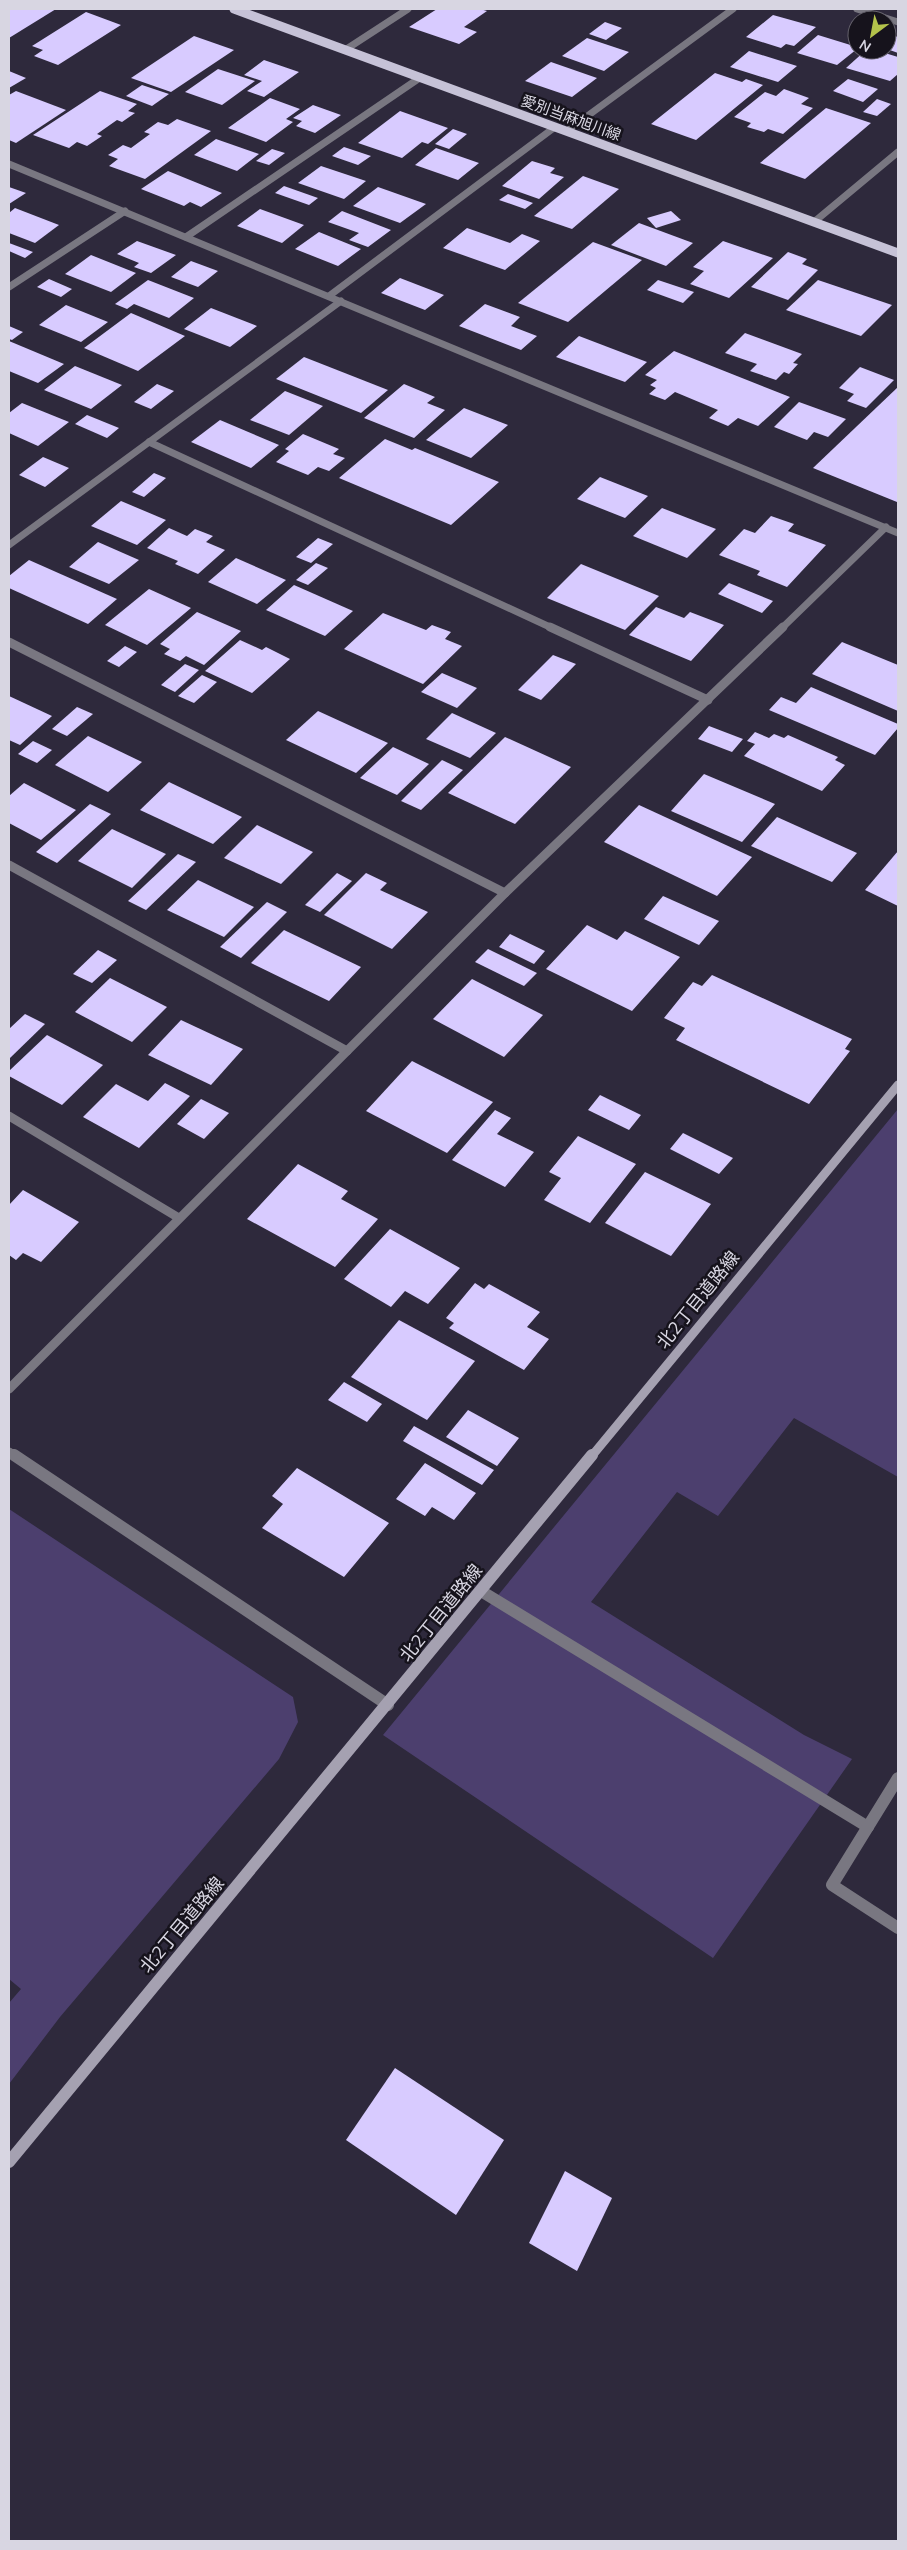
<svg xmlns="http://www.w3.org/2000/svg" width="907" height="2550" viewBox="0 0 907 2550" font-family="'Nunito Sans','Noto Sans JP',sans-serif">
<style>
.green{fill:#4c3f6e}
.building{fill:#d8cbff}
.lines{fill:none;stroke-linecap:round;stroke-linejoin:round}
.lane{stroke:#797781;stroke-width:12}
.street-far2{stroke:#797781;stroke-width:7}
.street-far1{stroke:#797781;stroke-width:9}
.street{stroke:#797781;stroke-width:12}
.secondary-far1{stroke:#a5a1b1;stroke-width:9}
.secondary{stroke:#a5a1b1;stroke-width:12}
.primary{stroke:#c6c2d7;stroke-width:9}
.labels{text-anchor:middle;stroke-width:5;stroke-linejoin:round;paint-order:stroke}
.far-street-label{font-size:15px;fill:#d8d6e2;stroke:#16131c}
.street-label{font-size:18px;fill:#d8d6e2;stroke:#16131c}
</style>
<rect width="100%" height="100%" fill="#2e293c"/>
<g class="green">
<path d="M898,1109V1477L794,1418L718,1516L677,1492L591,1602L804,1735L852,1759L713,1958L383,1735Z"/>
<path d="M9,1509L293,1697L298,1722L279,1759L60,2017L9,2084V2003L21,1989L9,1979Z"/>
</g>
<g class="building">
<path d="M9,9H56L9,38Z"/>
<path d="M437,9H480L487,11L464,27L477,32L459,44L409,27Z"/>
<path d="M86,12L121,25L58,65L34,56L43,50L32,46Z"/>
<path d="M773,15L816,27L794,46L786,44L781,48L746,37Z"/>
<path d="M605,22L622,28L606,40L589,34Z"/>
<path d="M888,34L898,37V53L887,49Z"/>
<path d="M818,35L857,47V49L837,65L797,53Z"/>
<path d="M194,36L234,50L171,92L131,78Z"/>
<path d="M587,38L629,52L604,71L562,56Z"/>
<path d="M866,50H875L898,57V74L890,81L846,68Z"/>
<path d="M749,51L797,66L778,82L730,67Z"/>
<path d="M264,60L299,72L264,97L247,91L262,81L244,75Z"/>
<path d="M551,62L597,78L572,97L525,81Z"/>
<path d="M218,69L255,81L222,105L185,92Z"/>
<path d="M9,71L26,78L9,88Z"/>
<path d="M715,73L742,82L746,79L763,85L696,140L651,124Z"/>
<path d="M848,79L878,89L863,102L833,91Z"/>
<path d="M142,85L169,94L152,106L126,96Z"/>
<path d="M784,89L809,98L801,104L813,108L783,134L768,129L764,132L747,127L751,123L734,117L765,92L776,96Z"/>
<path d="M16,91L66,110L16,143L9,140V95Z"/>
<path d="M100,91L137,104L128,111L135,113L122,122L117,120L97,134L102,136L87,146L77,142L69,148L33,135Z"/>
<path d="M270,98L300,109L286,119L293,122L266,142L228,128Z"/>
<path d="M877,99L891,104L877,116L863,112Z"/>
<path d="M313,105L341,115L315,133L296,126L302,121L293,118Z"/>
<path d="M826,108L871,123L805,179L760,163Z"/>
<path d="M400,111L448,128L428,144L422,142L402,158L358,143Z"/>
<path d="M177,119L211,131L145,179L109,166L118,159L108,155L123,145L131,148L150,134L144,132L158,122L168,125Z"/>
<path d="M453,129L467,134L449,149L435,144Z"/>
<path d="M216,139L259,154L237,171L194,155Z"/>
<path d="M344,147L371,156L358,165L332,156Z"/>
<path d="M436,148L479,163L458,180L415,165Z"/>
<path d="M272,149L285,153L269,165L256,161Z"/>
<path d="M532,161L555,168L550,173L564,177L539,199L502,186Z"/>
<path d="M321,166L366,181L344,199L298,183Z"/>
<path d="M168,171L222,193L201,207L190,202L184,206L141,189Z"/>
<path d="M583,176L619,189L572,229L534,216Z"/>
<path d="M284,186L318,198L309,205L275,193Z"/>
<path d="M9,187L26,193L9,204Z"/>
<path d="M378,187L426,204L400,223L353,206Z"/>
<path d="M508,194L533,203L525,209L499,200Z"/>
<path d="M15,208L59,225L35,243L9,233V213Z"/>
<path d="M260,209L304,225L282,243L237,226Z"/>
<path d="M342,211L391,230L368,247L349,240L359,233L328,222Z"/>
<path d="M671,211L681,220L656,228L647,218Z"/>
<path d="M639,223L693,243L666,266L611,245Z"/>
<path d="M467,228L510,243L522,234L540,241L505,270L443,248Z"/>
<path d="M319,232L361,249L338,266L295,249Z"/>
<path d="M137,241L176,255L151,273L134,267L139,263L117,254Z"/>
<path d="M723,241L773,258L729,298L690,284L704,271L693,267Z"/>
<path d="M593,242L642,260L568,322L518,303Z"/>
<path d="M9,243L33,252L25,258L9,251Z"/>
<path d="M788,252L807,259L802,264L818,270L788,300L751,287Z"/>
<path d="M91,255L136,273L111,292L65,274Z"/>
<path d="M191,261L218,271L198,287L171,277Z"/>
<path d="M400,278L444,295L425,310L381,293Z"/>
<path d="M49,279L72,289L61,297L37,287Z"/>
<path d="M148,280L194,298L169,318L134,304L127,309L115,304Z"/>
<path d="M658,280L694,292L683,303L647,290Z"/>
<path d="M818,280L892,305L861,336L786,310Z"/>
<path d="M485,304L520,317L511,326L537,336L521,350L459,326Z"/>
<path d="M66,305L108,322L81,342L39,325Z"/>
<path d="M211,308L257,326L230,347L184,329Z"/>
<path d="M131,313L185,336L138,371L84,348Z"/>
<path d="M9,326L23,332L12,340L9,339Z"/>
<path d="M745,333L802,354L793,363L798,364L789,374L784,372L776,380L750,371L757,364L725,353Z"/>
<path d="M579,336L647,362L625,382L556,357Z"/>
<path d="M9,341L64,364L38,383L9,371Z"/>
<path d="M674,351L790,397L758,426L738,418L728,426L709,418L718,410L675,392L665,400L649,394L656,388L650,385L657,380L645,375Z"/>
<path d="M304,357L388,390L361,413L276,379Z"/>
<path d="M75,366L122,385L91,409L44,390Z"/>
<path d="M860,367L894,380L866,408L847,401L854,394L839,388Z"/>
<path d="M157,384L174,391L151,409L134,402Z"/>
<path d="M404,384L435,397L427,403L445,410L414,438L364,418Z"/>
<path d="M898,387L897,502L813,468Z"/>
<path d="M285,391L323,406L289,435L250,420Z"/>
<path d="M799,402L846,419L828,437L814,432L807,440L774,427Z"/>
<path d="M22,403L69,422L38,446L9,433V413Z"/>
<path d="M464,408L508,425L471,458L426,440Z"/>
<path d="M87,415L119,428L107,438L75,424Z"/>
<path d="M220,420L279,445L251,468L191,442Z"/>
<path d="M303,434L339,449L333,454L345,458L329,471L318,467L308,475L276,462L289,451L285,449Z"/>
<path d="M385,439L412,450L415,448L499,482L451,525L339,478Z"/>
<path d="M43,457L69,468L45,487L19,475Z"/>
<path d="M154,473L166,478L144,497L132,492Z"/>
<path d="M600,477L648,496L625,518L577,499Z"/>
<path d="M121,501L166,520L137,545L91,526Z"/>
<path d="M662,508L716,529L687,558L633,536Z"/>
<path d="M771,516L794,524L788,531L826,545L787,587L757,575L760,571L719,555L744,529L755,533Z"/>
<path d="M169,528L187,536L195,529L213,536L206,542L225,550L198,574L175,564L178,561L147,548Z"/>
<path d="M318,538L333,544L311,563L296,557Z"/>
<path d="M98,542L139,560L109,584L69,567Z"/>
<path d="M236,558L286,580L257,604L208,582Z"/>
<path d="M29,560L117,599L88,624L9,588V576Z"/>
<path d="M316,563L328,568L308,585L296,580Z"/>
<path d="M581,564L659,596L625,630L547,598Z"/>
<path d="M729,583L773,601L762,613L718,594Z"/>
<path d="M294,585L353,611L325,636L266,610Z"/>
<path d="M149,589L191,608L147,645L105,625Z"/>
<path d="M656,607L684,618L690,612L724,625L691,661L629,635Z"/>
<path d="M197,612L241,631L204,665L186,656L180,661L164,654L170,649L160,644Z"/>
<path d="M383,613L426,630L432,625L451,632L445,639L462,646L423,684L344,649Z"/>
<path d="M240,640L262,650L266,647L290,659L252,693L205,671Z"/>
<path d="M842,642L898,665V711L812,674Z"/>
<path d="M125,646L137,652L119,667L107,661Z"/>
<path d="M553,655L576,664L541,700L518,690Z"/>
<path d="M185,664L199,670L175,692L161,685Z"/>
<path d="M442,673L477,688L457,708L421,692Z"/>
<path d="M202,675L217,682L194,703L178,696Z"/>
<path d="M811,687L898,724V728L875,755L769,710L781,697L796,703Z"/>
<path d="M9,696L52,716L20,745L9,740Z"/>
<path d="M77,707L93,714L67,736L52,729Z"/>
<path d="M318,711L388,743L356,773L286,740Z"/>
<path d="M452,713L496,733L470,758L426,739Z"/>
<path d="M709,726L743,739L732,752L698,739Z"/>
<path d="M755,732L769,738L774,734L784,738L788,735L838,757L835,760L845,765L822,791L744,756L755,744L747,741Z"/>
<path d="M88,736L142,762L108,792L55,765Z"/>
<path d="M505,737L571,767L515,824L448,793Z"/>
<path d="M33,741L52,750L37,763L18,754Z"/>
<path d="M393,747L429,764L397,795L360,778Z"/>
<path d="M442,760L463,770L421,810L401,801Z"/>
<path d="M704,774L775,804L742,842L671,811Z"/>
<path d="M169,782L242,817L213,844L140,810Z"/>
<path d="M24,783L76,810L41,840L9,823V796Z"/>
<path d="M90,804L111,814L57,863L36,852Z"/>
<path d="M639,805L752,857L717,896L604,842Z"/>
<path d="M777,817L857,853L832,882L751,846Z"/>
<path d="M257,825L313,852L281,884L224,858Z"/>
<path d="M112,829L166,854L132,888L78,861Z"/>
<path d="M898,851V906L865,890Z"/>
<path d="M178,854L196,862L146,910L128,901Z"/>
<path d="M337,873L352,881L320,912L305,905Z"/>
<path d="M366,873L387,883L380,890L428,912L392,949L324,915Z"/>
<path d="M198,880L254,907L224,937L167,910Z"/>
<path d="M663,896L719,921L699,945L644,919Z"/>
<path d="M267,902L287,912L241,958L220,947Z"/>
<path d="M587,925L617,940L625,931L680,957L632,1011L546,969Z"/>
<path d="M284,930L361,967L329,1001L251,963Z"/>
<path d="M510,934L545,951L534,964L499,947Z"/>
<path d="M488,949L537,973L524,986L475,962Z"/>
<path d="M98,950L117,960L92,983L73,974Z"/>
<path d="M712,975L852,1039L845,1049L850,1051L809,1104L676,1040L685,1028L664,1018L693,982L702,986Z"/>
<path d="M110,978L167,1007L132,1042L75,1012Z"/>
<path d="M472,979L543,1015L504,1057L433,1019Z"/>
<path d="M25,1014L45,1024L9,1059V1029Z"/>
<path d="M181,1020L243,1049L211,1085L148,1055Z"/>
<path d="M47,1035L103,1065L62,1105L9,1076V1071Z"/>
<path d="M412,1061L493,1102L447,1153L366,1111Z"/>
<path d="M165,1083L190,1096L139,1148L83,1117L116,1084L148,1101Z"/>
<path d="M600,1095L641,1115L629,1130L588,1110Z"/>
<path d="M201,1099L229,1113L204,1139L177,1124Z"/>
<path d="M495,1110L511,1118L497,1134L534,1152L505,1187L452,1160Z"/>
<path d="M683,1133L733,1158L719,1174L670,1149Z"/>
<path d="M578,1136L636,1164L590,1223L544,1200L561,1178L549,1172Z"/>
<path d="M298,1164L348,1191L341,1199L378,1219L335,1267L247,1219Z"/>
<path d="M645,1172L711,1204L671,1256L605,1223Z"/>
<path d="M23,1190L79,1222L41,1262L23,1253L16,1260L9,1255V1205Z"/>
<path d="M390,1229L460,1268L428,1304L405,1291L391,1307L344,1279Z"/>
<path d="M475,1283L484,1289L489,1284L540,1312L527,1327L549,1339L524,1370L449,1328L454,1323L446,1318Z"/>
<path d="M399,1320L475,1361L427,1420L351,1377Z"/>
<path d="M344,1382L382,1404L367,1422L328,1400Z"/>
<path d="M468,1410L519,1438L497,1466L446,1437Z"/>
<path d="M414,1426L494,1470L482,1485L403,1441Z"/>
<path d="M425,1463L476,1493L454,1520L432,1507L425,1516L396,1499Z"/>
<path d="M297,1468L389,1523L344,1577L262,1528L283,1504L272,1496Z"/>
<path d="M395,2068L504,2140L456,2215L346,2140Z"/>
<path d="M565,2171L612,2198L577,2271L529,2243Z"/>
</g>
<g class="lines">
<g class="lane">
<path d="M481,1591L868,1827"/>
<path d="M898,1778L832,1885L898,1928"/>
</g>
<g class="street-far2">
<path d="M857,9L898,22"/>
<path d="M345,50L408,9"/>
<path d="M567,131L733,9"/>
<path d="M9,164L898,533"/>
<path d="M814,222L898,152"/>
<path d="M186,237L421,77"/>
<path d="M9,287L125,211"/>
<path d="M329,296L555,127"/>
<path d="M149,442L552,628"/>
<path d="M9,545L341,301"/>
<path d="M782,628L886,527"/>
</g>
<g class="street-far1">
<path d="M550,627L708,700"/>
<path d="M9,642L505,893"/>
<path d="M9,865L347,1051"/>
<path d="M9,1116L179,1218"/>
<path d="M9,1389L505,893L783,627"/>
<path d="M9,1452L16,1457"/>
</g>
<path class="street" d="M14,1455L388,1705"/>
<path class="secondary-far1" d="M591,1457L898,1085"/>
<path class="secondary" d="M9,2162L592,1455"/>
<path class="primary" d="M234,9L898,253"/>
</g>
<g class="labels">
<g class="far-street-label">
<text transform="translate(571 118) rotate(20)" y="5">愛別当麻旭川線</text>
</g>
<g class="street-label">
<text transform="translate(698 1300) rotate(-51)" y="6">北2丁目道路線</text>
<text transform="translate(441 1613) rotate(-51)" y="6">北2丁目道路線</text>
<text transform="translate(182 1925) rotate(-50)" y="6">北2丁目道路線</text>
</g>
</g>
<rect width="907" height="2550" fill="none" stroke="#d8d6e2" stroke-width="20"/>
<g transform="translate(872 35) rotate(212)"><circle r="24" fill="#16131c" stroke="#64616b"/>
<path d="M0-4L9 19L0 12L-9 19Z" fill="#b3c24b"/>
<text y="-8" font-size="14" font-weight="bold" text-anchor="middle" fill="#d8d6e2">N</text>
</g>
</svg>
